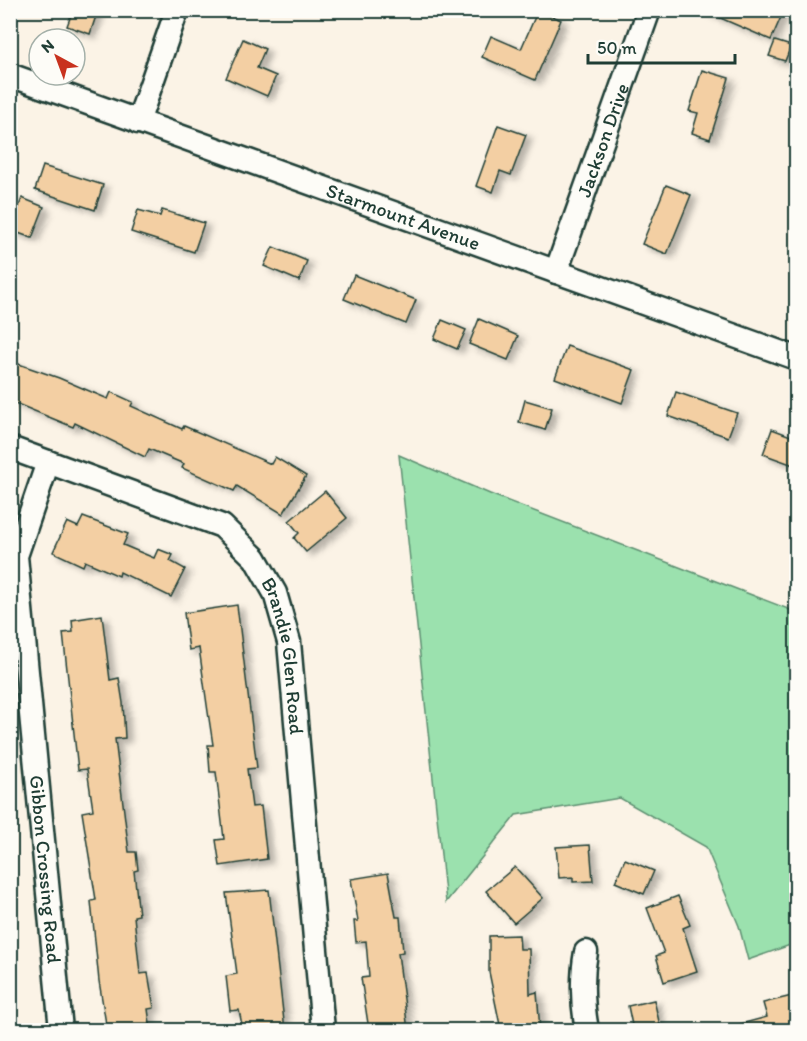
<svg xmlns="http://www.w3.org/2000/svg" width="807" height="1041" viewBox="0 0 807 1041" font-family="Itim,sans-serif">
<style>
.green{fill:#9be1ae;stroke:#5d8f71;stroke-width:1.5}
.building{fill:#f3cfa3;stroke:#1f3d34;stroke-width:1.5;filter:url(#shadow)}
.lines{fill:none;stroke-linecap:round;stroke-linejoin:round}
.street-casing{stroke:#1f3d34;stroke-width:27}
.street{stroke:#fdfcf7;stroke-width:22}
.labels{text-anchor:middle;stroke-width:5;stroke-linejoin:round;paint-order:stroke}
.street-label{font-size:20px;fill:#1f3d34;stroke:#fdfcf7}
</style>
<defs>
<filter id="shadow"><feDropShadow dx="6" dy="4" stdDeviation="3" flood-color="#0004"/></filter>
</defs>
<rect width="100%" height="100%" fill="#fbf3e6"/>
<filter id="ink" filterUnits="userSpaceOnUse"><feTurbulence type="fractalNoise" baseFrequency=".0167" numOctaves="2"/><feDisplacementMap in="SourceGraphic" scale="12" xChannelSelector="R" yChannelSelector="G"/><feConvolveMatrix kernelMatrix="1 2 1 2 8 2 1 2 1" color-interpolation-filters="sRGB"/></filter>
<g filter="url(#ink)">
<path class="green" d="M399,455L490,494L796,612V943L748,960L739,926L706,847L620,798L516,815L446,902Z"/>
<g class="building">
<path d="M73,10H98L90,34L67,26Z"/>
<path d="M538,10L561,20L535,80L482,57L491,36L521,49Z"/>
<path d="M702,10H784L771,40Z"/>
<path d="M243,39L265,49L257,68L276,76L267,96L226,78Z"/>
<path d="M775,41L791,46L785,61L769,56Z"/>
<path d="M702,70L729,78L710,139L692,133L698,113L689,111Z"/>
<path d="M498,125L526,135L511,175L500,171L493,192L476,186Z"/>
<path d="M43,166L103,185L95,210L35,190Z"/>
<path d="M666,185L691,195L667,254L642,244Z"/>
<path d="M22,198L44,207L32,238L10,230Z"/>
<path d="M138,210L160,216L162,210L204,223L194,252L131,232Z"/>
<path d="M273,247L307,261L299,281L264,266Z"/>
<path d="M354,275L416,300L406,324L344,299Z"/>
<path d="M479,319L518,336L508,360L469,344Z"/>
<path d="M442,320L466,330L457,349L434,339Z"/>
<path d="M567,346L634,370L622,403L555,378Z"/>
<path d="M10,361L59,378L108,399L111,392L133,402L131,406L182,429L184,426L271,464L275,457L306,476L283,514L237,486L234,491L182,468L184,464L149,449L145,457L75,423L73,427L10,401Z"/>
<path d="M676,392L737,413L728,437L668,416Z"/>
<path d="M525,400L552,408L545,430L519,422Z"/>
<path d="M772,429L796,438V466L763,454Z"/>
<path d="M325,491L347,518L306,552L294,538L299,533L289,521Z"/>
<path d="M83,517L128,534L123,545L154,558L158,549L173,555L170,561L185,569L171,597L120,572L119,576L85,561L83,566L53,552L67,522L78,527Z"/>
<path d="M237,605L257,768L247,769L252,807L261,806L267,859L220,866L216,840L224,839L216,772H210L208,745H213L208,712L199,648L189,650L184,613Z"/>
<path d="M102,615L110,680L119,678L123,703L125,738L115,739L129,852H136L138,870L134,871L139,915L134,916L140,974L148,973L154,1008L148,1009L151,1030H107L99,981L91,901L96,900L82,812L93,810L87,769L78,770L63,633L73,632L72,620Z"/>
<path d="M590,845L593,881L573,882V877L559,878L556,847Z"/>
<path d="M625,859L654,871L644,894L615,882Z"/>
<path d="M515,867L543,898L514,923L486,891Z"/>
<path d="M388,873L396,917H400L403,952L398,953L408,1030H369L361,978L369,977L366,941L356,942L354,921H358L351,879Z"/>
<path d="M269,890L285,1030H243L239,1010L230,1011L226,976L237,974L226,893Z"/>
<path d="M678,896L690,925L683,928L697,971L664,982L656,956L664,953L647,908Z"/>
<path d="M519,935L520,949H529L530,994L537,992L540,1030H501L489,972V936Z"/>
<path d="M796,995V1024L791,1025L793,1030H738L737,1025L767,1017L763,1003Z"/>
<path d="M654,1000L661,1030H633L628,1006Z"/>
</g>
<g class="lines">
<defs>
<g id="street">
<path id="s1" d="M10,75L796,358"/>
<path d="M138,122L177,10"/>
<path id="s2" d="M556,272L649,10"/>
<path id="s3" d="M10,448L222,526L255,558L275,593L289,642L323,1030"/>
<path id="s4" d="M48,462L16,556L61,1030"/>
<path d="M586,952C581,979 582,1003 587,1030"/>
</g>
</defs>
<use href="#street" class="street-casing"/>
<use href="#street" class="street"/>
</g>
</g>
<g class="labels">
<g class="street-label">
<text dy="7" stroke="none"><textPath href="#s2" startOffset="140">Jackson Drive</textPath></text>
<text dy="7" stroke="none"><textPath href="#s1" startOffset="418">Starmount Avenue</textPath></text>
<text dy="7" stroke="none"><textPath href="#s3" startOffset="376">Brandie Glen Road</textPath></text>
<text dy="7" stroke="none"><textPath href="#s4" startOffset="414">Gibbon Crossing Road</textPath></text>
</g>
</g>
<rect width="807" height="1041" fill="none" stroke="#fdfcf7" stroke-width="36"/>
<rect x="18" y="18" width="771" height="1005" fill="none" stroke="#1f3d34" stroke-width="2" filter="url(#ink)"/>
<g transform="translate(57 57) rotate(319)"><circle r="28" fill="#fdfcf7" stroke="#a4b0a9" stroke-width="1.5"/>
<path d="M0-4.5L10 22L0 15L-10 22Z" fill="#c8321e"/>
<text y="-9" font-size="16" font-weight="bold" text-anchor="middle" fill="#1f3d34">N</text>
</g>
<path d="M588 54v9h147v-9" fill="none" stroke="#1f3d34" stroke-width="3"/>
<text x="597" y="54" font-size="18" fill="#1f3d34" stroke="#fdfcf7" stroke-width="4.5" paint-order="stroke">50 m</text>
</svg>
